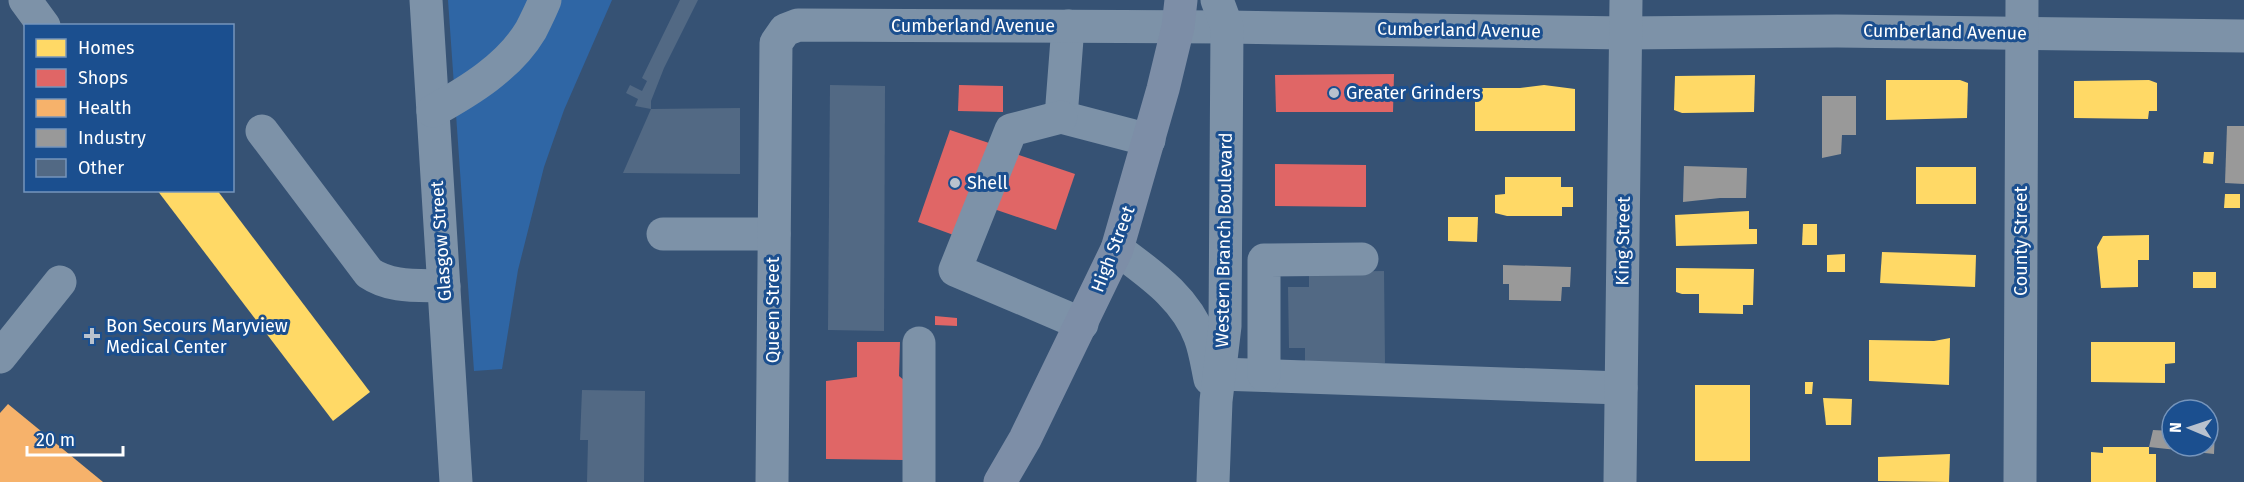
<svg xmlns="http://www.w3.org/2000/svg" width="2244" height="482" viewBox="0 0 2244 482" font-family="'Fira Sans',sans-serif">
<style>
.green{fill:#2f66a5}
.homes{fill:#ffd966}
.shops{fill:#e06666}
.health{fill:#f6b26b}
.industry{fill:#999}
.building{fill:#526984}
.lines{fill:none;stroke-linecap:round;stroke-linejoin:round}
.minor{stroke:#7d92a8;stroke-width:33}
.major{stroke:#7d8ea7;stroke-width:33}
.poi-dot{fill:#b9c2ce;stroke:#1b4f8f;stroke-width:2}
.labels{text-anchor:middle;stroke-width:6;stroke-linejoin:round;paint-order:stroke}
.street-label{font-size:18px;fill:#fff;stroke:#1b4f8f}
.poi-label{font-size:18px;fill:#fff;stroke:#1b4f8f;text-anchor:start}
</style>
<rect width="100%" height="100%" fill="#365274"/>
<path class="green" d="M448,0H612L564,110L544,167L518,270L502,369L474,371Z"/>
<g class="homes">
<path d="M1755,75L1754,112L1682,113L1674,110L1675,76Z"/>
<path d="M1886,80H1960L1968,83L1967,118L1886,120Z"/>
<path d="M2149,80L2157,83V111H2149L2148,119L2074,118V81Z"/>
<path d="M1544,85L1575,89V131H1475V88H1520Z"/>
<path d="M2204,152H2214L2213,164L2203,163Z"/>
<rect x="1916" y="167" width="60" height="37"/>
<path d="M1505,177H1561V187H1573V207H1562V216H1507L1495,213V195L1505,194Z"/>
<path d="M157,190H217L370,392L333,421Z"/>
<path d="M2225,194H2240V208H2224Z"/>
<path d="M1749,211V229H1757V244L1676,246L1675,215Z"/>
<path d="M1448,217H1478L1477,242L1448,241Z"/>
<path d="M1803,224H1817V245H1802Z"/>
<path d="M2149,235V260H2138V287L2101,288L2097,247L2103,236Z"/>
<path d="M1882,252L1976,255L1975,287L1880,283Z"/>
<path d="M1845,254V272H1827V255Z"/>
<path d="M1676,268L1754,269L1753,305H1743V314L1699,313V294H1682L1676,292Z"/>
<rect x="2193" y="272" width="23" height="16"/>
<path d="M1950,338L1949,385L1869,381V340L1934,341Z"/>
<path d="M2091,342H2175V363L2165,364V383L2091,382Z"/>
<path d="M1805,382H1813L1812,394H1805Z"/>
<rect x="1695" y="385" width="55" height="76"/>
<path d="M1823,398L1852,399L1851,425H1826Z"/>
<path d="M2103,447H2149V454H2156V482H2091V452L2103,453Z"/>
<path d="M1950,454L1949,482L1878,481V457Z"/>
</g>
<g class="shops">
<path d="M1394,74L1393,112H1276L1275,75Z"/>
<path d="M959,85L1003,86V112L958,111Z"/>
<path d="M950,130L992,144L959,237L918,222Z"/>
<path d="M1007,151L1075,174L1056,230L988,207Z"/>
<path d="M1275,164L1366,165V207L1275,206Z"/>
<path d="M935,316L957,318V326L935,325Z"/>
<path d="M857,342H900L899,376L905,381L904,460L826,459V381L857,377Z"/>
</g>
<path class="health" d="M8,404L103,482H0V413Z"/>
<g class="industry">
<path d="M1822,96H1856V135H1842L1841,154L1822,158Z"/>
<path d="M2227,126H2244V184L2225,183Z"/>
<path d="M1684,166L1747,168L1746,198H1720L1683,202Z"/>
<path d="M1503,265L1571,267L1570,287H1562L1561,301L1509,300V284H1503Z"/>
<path d="M2215,429L2214,454L2149,447L2153,430L2172,431V446H2208V430Z"/>
</g>
<g class="building">
<path d="M680,0H698L664,68L651,101V109L740,108V174L623,173L651,109L635,106L638,99L626,93L630,85L642,91L647,81L642,78Z"/>
<path d="M830,85L885,86L884,331L828,330Z"/>
<path d="M1384,271L1385,363L1305,364V348H1289L1288,287H1309V272Z"/>
<path d="M582,390L645,391L644,482H587L588,440H580Z"/>
</g>
<g class="lines">
<g class="minor">
<path d="M25,0L44,26"/>
<path d="M426,0L456,482"/>
<path d="M1068,26L1061,117L1149,140"/>
<path d="M433,111C469,91 509,67 531,30C536,20 541,10 545,0"/>
<path d="M1061,117L1011,130L955,270L1082,324"/>
<path d="M262,131L369,273C391,288 418,285 444,286"/>
<path d="M663,234H774"/>
<path d="M1117,249C1150,274 1185,297 1200,337C1205,350 1207,365 1210,379"/>
<path d="M919,343V482"/>
<path d="M0,357L60,282"/>
<path d="M1219,374L1621,388"/>
<path d="M1264,375V260L1362,259"/>
<path d="M772,482L776,43L785,30L798,25L1227,27L1625,33L1837,31L2244,36"/>
<path d="M1213,482L1216,401L1225,326L1227,27L1217,0"/>
<path d="M1620,482L1626,0"/>
<path d="M2020,482L2022,0"/>
</g>
<path class="major" d="M1000,482L1025,439L1117,249L1163,89L1178,27L1181,0"/>
</g>
<g class="poi-dot">
<circle cx="1334" cy="93" r="6"/>
<circle cx="955" cy="183" r="6"/>
<path d="M89 327h6v6h6v6h-6v6h-6v-6h-6v-6h6z"/>
</g>
<g class="labels">
<g class="street-label">
<text x="973" y="32">Cumberland Avenue</text>
<text transform="translate(1459 30) rotate(1)" y="6">Cumberland Avenue</text>
<text transform="translate(1945 32) rotate(1)" y="6">Cumberland Avenue</text>
<text transform="translate(1224 240) rotate(-89)" y="6">Western Branch Boulevard</text>
<text transform="translate(441 241) rotate(-94)" y="6">Glasgow Street</text>
<text transform="translate(1623 241) rotate(-89)" y="6">King Street</text>
<text transform="translate(2021 241) rotate(-90)" y="6">County Street</text>
<text transform="translate(1113 249) rotate(-69)" y="6">High Street</text>
<text transform="translate(773 310) rotate(-90)" y="6">Queen Street</text>
</g>
<g class="poi-label">
<text x="1346" y="99">Greater Grinders</text>
<text x="967" y="189">Shell</text>
<text x="106" y="332">Bon Secours Maryview<tspan x="106" dy="21">Medical Center</tspan></text>
</g>
</g>
<rect x="24" y="24" width="210" height="168" fill="#1b4f8f" stroke="#7695bc" stroke-width="1.5"/>
<rect x="36" y="39" width="30" height="18" fill="#ffd966" stroke="#7695bc" stroke-width="1.5"/>
<text x="78" y="54" font-size="18" fill="#ffffff">Homes</text>
<rect x="36" y="69" width="30" height="18" fill="#e06666" stroke="#7695bc" stroke-width="1.5"/>
<text x="78" y="84" font-size="18" fill="#ffffff">Shops</text>
<rect x="36" y="99" width="30" height="18" fill="#f6b26b" stroke="#7695bc" stroke-width="1.5"/>
<text x="78" y="114" font-size="18" fill="#ffffff">Health</text>
<rect x="36" y="129" width="30" height="18" fill="#999999" stroke="#7695bc" stroke-width="1.5"/>
<text x="78" y="144" font-size="18" fill="#ffffff">Industry</text>
<rect x="36" y="159" width="30" height="18" fill="#526984" stroke="#7695bc" stroke-width="1.5"/>
<text x="78" y="174" font-size="18" fill="#ffffff">Other</text>
<g transform="translate(2190 428) rotate(272)"><circle r="28" fill="#1b4f8f" stroke="#7695bc" stroke-width="1.5"/>
<path d="M0-4.5L10 22L0 15L-10 22Z" fill="#b9c2ce"/>
<text y="-9" font-size="16" font-weight="bold" text-anchor="middle" fill="#ffffff">N</text>
</g>
<path d="M27 446v9h96v-9" fill="none" stroke="#ffffff" stroke-width="3"/>
<text x="36" y="446" font-size="18" fill="#ffffff" stroke="#1b4f8f" stroke-width="4.5" paint-order="stroke">20 m</text>
</svg>
